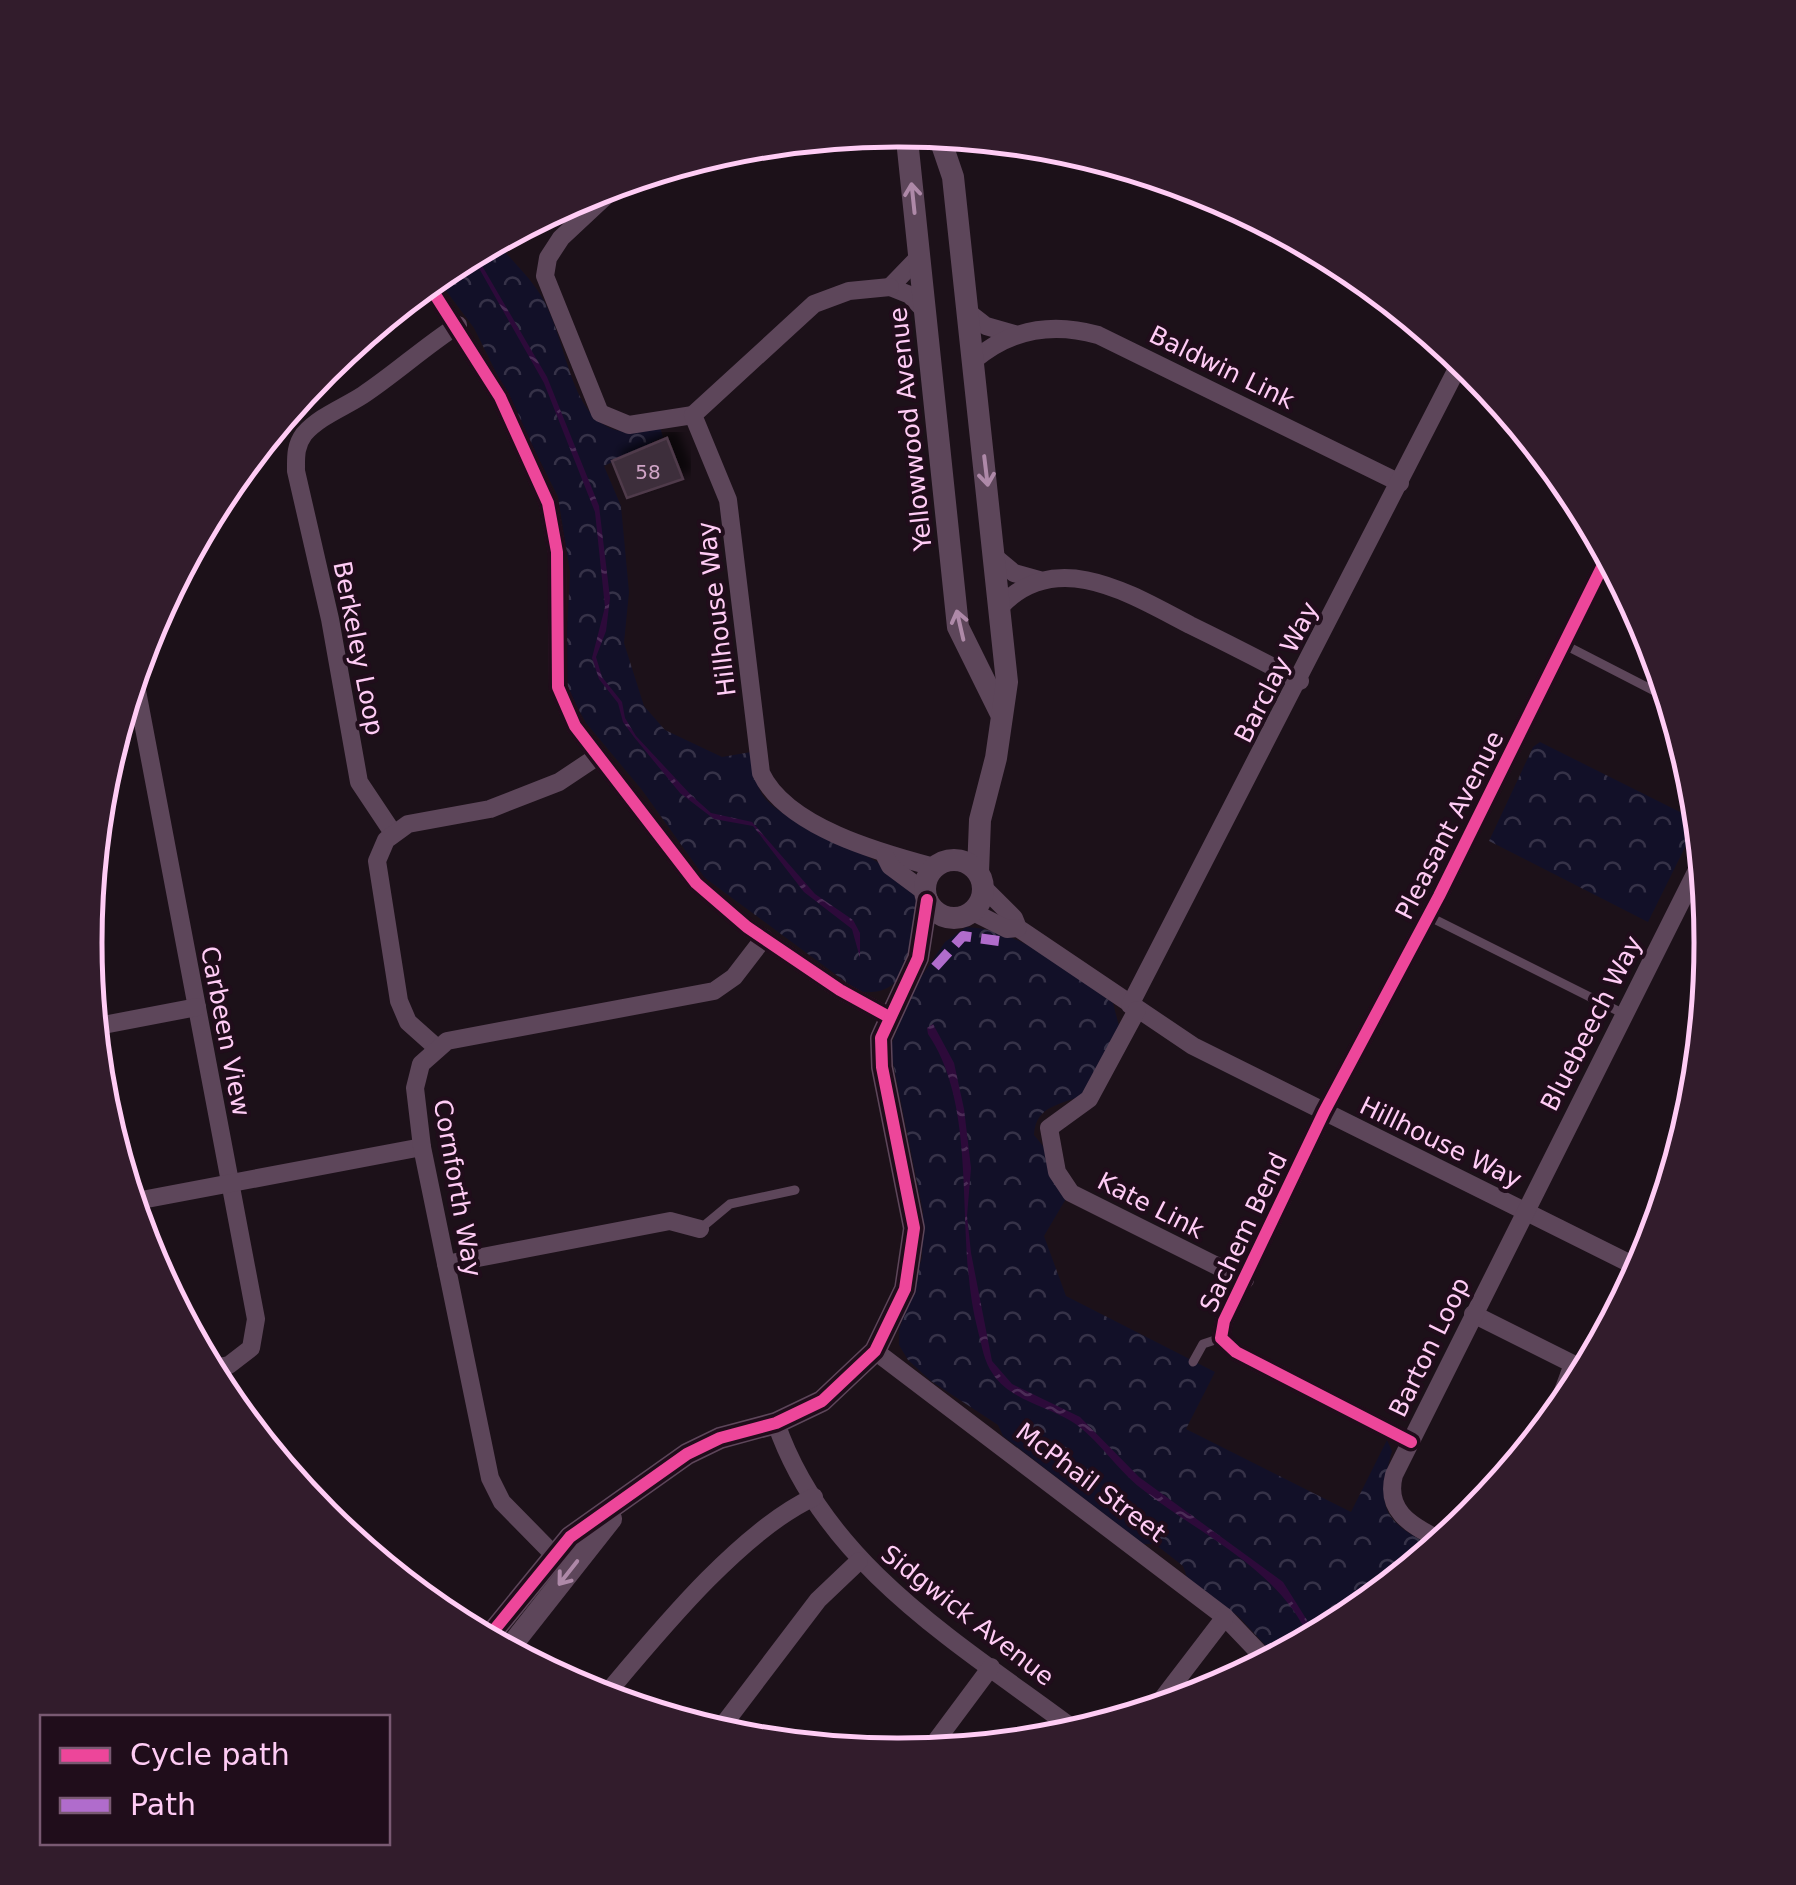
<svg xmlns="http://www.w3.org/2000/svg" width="1796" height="1885" viewBox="0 0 1796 1885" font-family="'DejaVu Sans',sans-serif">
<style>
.park{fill:url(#park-crowns)}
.water{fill:url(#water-ripples)}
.building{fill:#3e2e3b;stroke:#503b4b;stroke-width:2.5;filter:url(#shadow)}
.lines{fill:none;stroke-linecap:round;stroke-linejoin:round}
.service{stroke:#5d465a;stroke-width:9}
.minor{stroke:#5d465a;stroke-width:18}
.tertiary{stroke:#5d465a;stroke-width:22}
.quiet{stroke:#b06ccc;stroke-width:10;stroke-dasharray:20 10;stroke-linecap:butt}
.cycleway-casing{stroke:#200d1b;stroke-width:19}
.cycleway{stroke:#ed469a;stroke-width:12}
.oneway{stroke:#ae89a8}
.labels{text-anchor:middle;stroke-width:8;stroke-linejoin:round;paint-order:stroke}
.number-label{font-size:20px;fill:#cfa4c6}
.street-label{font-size:25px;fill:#ffccf5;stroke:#200d1b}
.rim{fill:none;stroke:#ffccf5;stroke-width:5}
</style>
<defs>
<pattern id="park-crowns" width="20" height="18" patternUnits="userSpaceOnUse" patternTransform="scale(2.5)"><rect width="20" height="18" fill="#121028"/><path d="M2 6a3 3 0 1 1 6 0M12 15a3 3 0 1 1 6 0" fill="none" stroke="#363248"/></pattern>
<pattern id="water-ripples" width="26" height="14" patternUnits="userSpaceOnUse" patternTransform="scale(2.5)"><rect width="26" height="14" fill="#2d0a3a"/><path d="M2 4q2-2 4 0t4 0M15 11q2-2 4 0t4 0" fill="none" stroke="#4c2c57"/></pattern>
<filter id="shadow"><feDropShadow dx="9" dy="-9" stdDeviation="5" flood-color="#0009"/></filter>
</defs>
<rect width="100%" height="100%" fill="#1c1119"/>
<g class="park">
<path d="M495,240C509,258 528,275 540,294C575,349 566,456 660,427L663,437L604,466L621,506L629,592L624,643L644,706L665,730L722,757L751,752C754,767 755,785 764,797C791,833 925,863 921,912C919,930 908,953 902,971C896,989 876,995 858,991L705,878L642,790L586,723L569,692L565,670L570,572L558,497L474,328L435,276Z"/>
<path d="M1540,742L1698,821L1648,922L1489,841L1533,747Z"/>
<path d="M966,927C1021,929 1070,973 1113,1003L1119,1026L1086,1093C1063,1106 1036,1103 1034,1135L1048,1152L1053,1180L1067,1197L1044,1236L1066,1296L1215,1372L1186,1429L1351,1512L1387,1440L1392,1451C1376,1509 1382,1521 1436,1548L1349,1619L1277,1658L1239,1617L1187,1577L1183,1566L1155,1544H1143L1003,1436L998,1425L931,1381L908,1360L899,1345V1330L922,1258L923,1212L890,1048L913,989L945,942Z"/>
</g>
<g class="water">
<path d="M474,252L547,377L599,506L610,598L606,631L596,657L602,677L622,702L625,718L636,736L691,795L711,813L752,822L815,894L853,920L860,933V958L852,929L804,892L753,826L714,819L680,793L634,737L623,722L618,703L599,679L592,658L605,607L595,512L544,383L471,254Z"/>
<path d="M933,1024L954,1063L964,1109L971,1168L967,1216L971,1253L992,1361L1012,1384L1080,1417L1139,1477L1283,1582L1317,1636L1310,1640C1279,1568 1201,1536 1142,1489C1116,1469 1098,1438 1071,1421C1046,1406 1009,1399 993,1374C984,1362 982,1346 978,1331C953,1237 981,1112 928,1034L927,1028Z"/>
</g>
<path class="building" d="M667,438L683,479L627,498L612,461Z"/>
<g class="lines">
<g class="service">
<path d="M1565,645L1670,699"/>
<path d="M1428,916L1624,1014"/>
<path d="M700,1229L730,1204L795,1190"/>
<path d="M1193,1362L1203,1344L1221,1338"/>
</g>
<g class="minor">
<path d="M622,181L561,238L548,258L545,276L600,413L629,425L693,415"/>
<path d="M919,257L890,287L910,295L925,311"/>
<path d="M427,282L500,397L548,503L557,552L558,687L575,726L696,883L747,927L840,990L889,1017"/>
<path d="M890,287L849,291L814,304L693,415L728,500L761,773C786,827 881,853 934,867"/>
<path d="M968,312L986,326L1014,334"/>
<path d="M973,361C1010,329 1052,322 1098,335L1400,483"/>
<path d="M996,558L1014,573L1039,580"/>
<path d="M1001,606C1057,547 1132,595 1190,625C1227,643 1264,662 1300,681"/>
<path d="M134,675L256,1319L251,1348L229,1365L209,1369"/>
<path d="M393,833L359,782L330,619L296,471C296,458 295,446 304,434C320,416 343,408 363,395C396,373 424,347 458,325"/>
<path d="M885,856L890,866L925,892"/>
<path d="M984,888L1014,918L1018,928L1193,1046L1641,1269"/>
<path d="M973,912L1007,929L1018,928"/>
<path d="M1130,1005L1462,359"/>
<path d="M1137,1010L1089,1099L1049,1128L1057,1172L1071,1193L1245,1280"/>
<path d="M93,1027L197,1007"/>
<path d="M436,1047L408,1022L399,1001L377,861L386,840L408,824L490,809L559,782L598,756"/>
<path d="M131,1202L422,1147"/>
<path d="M446,1264L670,1221L700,1229"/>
<path d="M1473,1314L1573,1364L1552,1421"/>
<path d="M875,1351L1225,1617L1268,1662"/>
<path d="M776,1423C825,1567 965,1647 1079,1733"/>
<path d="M1411,1442L1236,1352L1221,1338L1224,1321L1324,1112L1439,896L1608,555"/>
<path d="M1443,1542C1414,1526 1384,1513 1394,1475L1703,858"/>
<path d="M553,1554L502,1502L490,1478L422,1147L415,1088L421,1064L447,1041L714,991L734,977L764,938"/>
<path d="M603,1698C656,1635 739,1532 814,1497"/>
<path d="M1153,1711L1225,1617"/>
<path d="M717,1733L818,1600L859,1561"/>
<path d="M927,1753L991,1667"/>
</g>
<g class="tertiary">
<path d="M906,130L958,627L1000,712"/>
<path d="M938,133L953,177L1007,682L996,758L980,820L978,872"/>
<circle cx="954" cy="889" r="29"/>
<path d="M486,1640L570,1537L687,1454L720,1438L776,1423L822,1401L875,1351L905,1289L914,1228L882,1067L881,1038L918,958L927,900"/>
<path d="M507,1651L611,1519"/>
</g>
<path class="quiet" d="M935,967L963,936L999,941"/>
<defs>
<g id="cycleway">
<path d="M427,282L500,397L548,503L557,552L558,687L575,726L696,883L747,927L840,990L889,1017"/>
<path d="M1411,1442L1236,1352L1221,1338L1224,1321L1324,1112L1439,896L1608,555"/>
<path d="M486,1640L570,1537L687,1454L720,1438L776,1423L822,1401L875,1351L905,1289L914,1228L882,1067L881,1038L918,958L927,900"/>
</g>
</defs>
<use href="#cycleway" class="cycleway-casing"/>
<use href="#cycleway" class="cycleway"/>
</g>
<defs><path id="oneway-shaft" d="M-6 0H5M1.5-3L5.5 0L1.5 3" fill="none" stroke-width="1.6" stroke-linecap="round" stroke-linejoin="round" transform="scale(2.5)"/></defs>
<g class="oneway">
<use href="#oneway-shaft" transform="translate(913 198) rotate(-96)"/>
<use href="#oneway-shaft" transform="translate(986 471) rotate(83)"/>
<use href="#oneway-shaft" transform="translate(960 625) rotate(-103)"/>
<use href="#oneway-shaft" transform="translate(568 1573) rotate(128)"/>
</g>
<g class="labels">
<g class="number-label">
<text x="648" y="479">58</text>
</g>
<g class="street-label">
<text transform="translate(1222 367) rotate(26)" y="9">Baldwin Link</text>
<text transform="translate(910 429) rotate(-96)" y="9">Yellowwood Avenue</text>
<text transform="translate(716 609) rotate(-97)" y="9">Hillhouse Way</text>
<text transform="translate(359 648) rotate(79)" y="9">Berkeley Loop</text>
<text transform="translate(1276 672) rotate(-63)" y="9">Barclay Way</text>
<text transform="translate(1449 825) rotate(-63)" y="9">Pleasant Avenue</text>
<text transform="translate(1591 1023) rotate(-63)" y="9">Bluebeech Way</text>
<text transform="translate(226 1031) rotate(79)" y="9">Carbeen View</text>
<text transform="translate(1441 1142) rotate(26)" y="9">Hillhouse Way</text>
<text transform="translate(458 1188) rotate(80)" y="9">Cornforth Way</text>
<text transform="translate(1151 1205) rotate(27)" y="9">Kate Link</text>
<text transform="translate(1243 1232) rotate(-65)" y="9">Sachem Bend</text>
<text transform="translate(1429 1347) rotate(-64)" y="9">Barton Loop</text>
<text transform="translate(1091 1482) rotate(37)" y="9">McPhail Street</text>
<text transform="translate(968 1615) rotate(38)" y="9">Sidgwick Avenue</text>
</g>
</g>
<path d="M0 0H1796V1885H0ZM897 147H899A795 795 0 0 1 1694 942V943A795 795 0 0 1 899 1738H897A795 795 0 0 1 102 943V942A795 795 0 0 1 897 147Z" fill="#321c2c" fill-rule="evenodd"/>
<path class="rim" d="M897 147H899A795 795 0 0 1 1694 942V943A795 795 0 0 1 899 1738H897A795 795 0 0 1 102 943V942A795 795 0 0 1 897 147Z"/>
<rect x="40" y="1715" width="350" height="130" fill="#200d1b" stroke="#795972" stroke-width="2.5"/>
<rect x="60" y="1748" width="50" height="15" fill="#ed469a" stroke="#795972" stroke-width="2.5"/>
<text x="130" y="1765" font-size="30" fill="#ffccf5">Cycle path</text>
<rect x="60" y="1798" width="50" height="15" fill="#b06ccc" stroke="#795972" stroke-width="2.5"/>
<text x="130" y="1815" font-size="30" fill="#ffccf5">Path</text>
</svg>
